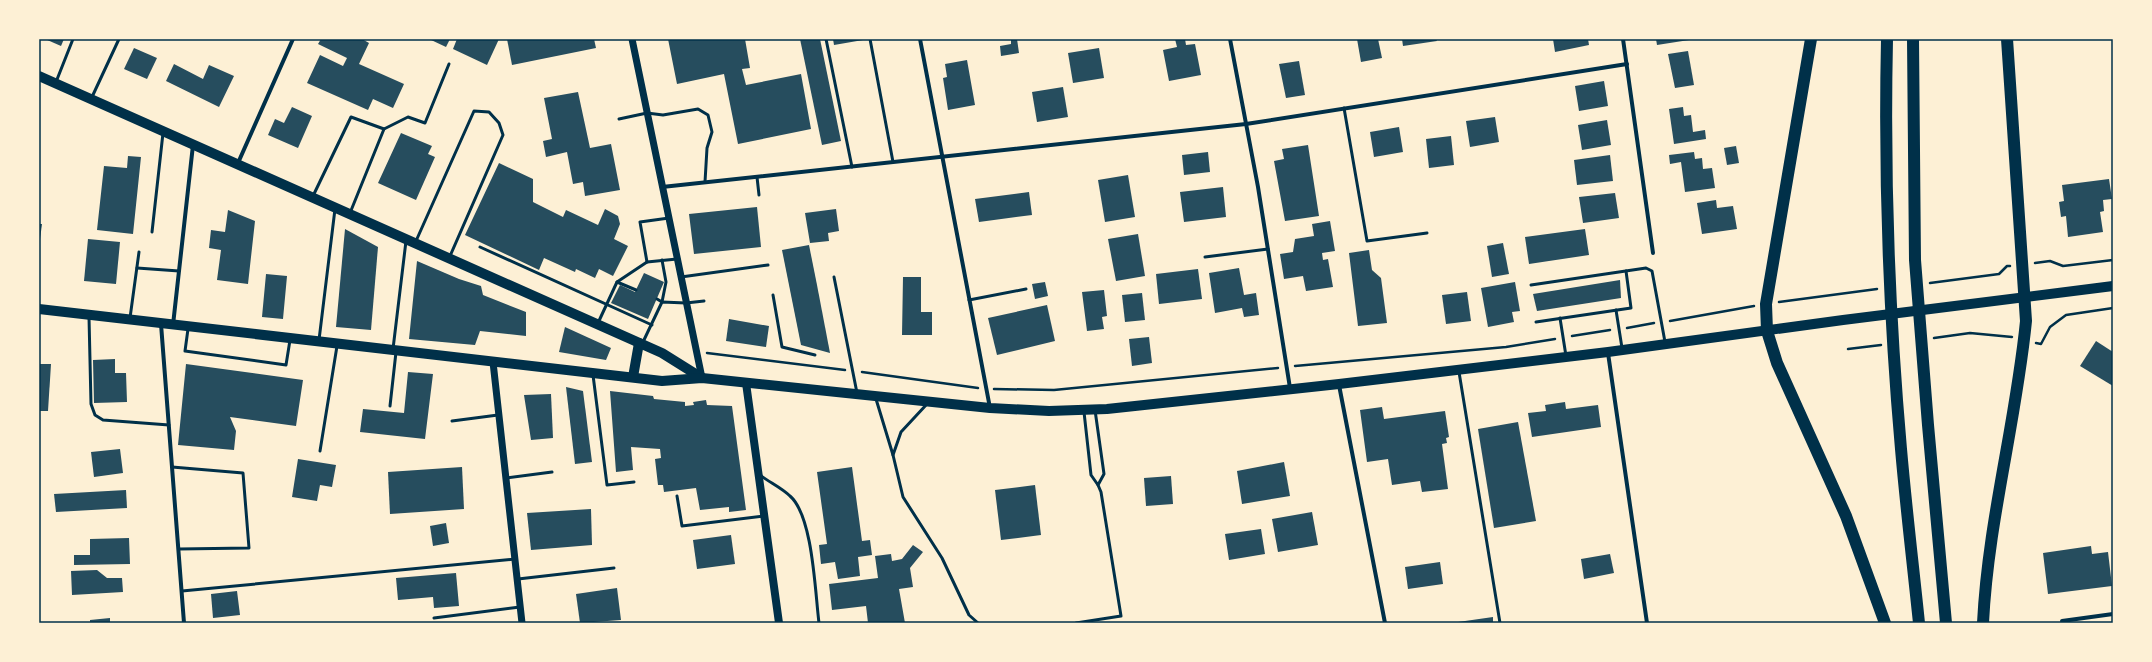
<svg xmlns="http://www.w3.org/2000/svg" width="2152" height="662" viewBox="0 0 2152 662" font-family="'DM Sans',sans-serif">
<style>
.building{fill:#264d5e}
.lines{fill:none;stroke-linecap:round;stroke-linejoin:round}
.path{stroke:#003049;stroke-width:2.5}
.service{stroke:#003049;stroke-width:3}
.minor{stroke:#003049;stroke-width:4}
.tertiary{stroke:#003049;stroke-width:7}
.secondary{stroke:#003049;stroke-width:8}
.primary{stroke:#003049;stroke-width:10}
.motorway{stroke:#003049;stroke-width:12}
.neatline{fill:none;stroke:#003049;stroke-width:1.5}
</style>
<rect width="100%" height="100%" fill="#fdf0d5"/>
<g class="building">
<path d="M45,39H64L61,46Z"/>
<path d="M321,39H362L369,43L359,64L404,84L393,108L373,99L368,110L307,83L320,55L343,66L347,58L318,44Z"/>
<path d="M429,39H450L446,47Z"/>
<path d="M457,39H499L487,65L453,49Z"/>
<path d="M507,39H594L596,48L512,65Z"/>
<path d="M668,39H745L750,68L742,69L746,85L801,74L811,129L738,144L724,74L677,84Z"/>
<path d="M800,39H820L841,141L822,145Z"/>
<path d="M833,39H863V40L834,45Z"/>
<path d="M1011,39H1017L1019,53L1001,56L1000,46L1011,44Z"/>
<path d="M1175,39H1185L1186,45L1195,44L1201,75L1169,81L1163,50L1177,47Z"/>
<path d="M1357,39H1378L1382,58L1361,62Z"/>
<path d="M1402,39H1436L1437,41L1403,46Z"/>
<path d="M1553,39H1588L1589,45L1555,52Z"/>
<path d="M1656,39H1688L1689,40L1657,45Z"/>
<path d="M134,48L157,58L147,79L124,69Z"/>
<path d="M1099,48L1104,78L1073,83L1068,53Z"/>
<path d="M1688,51L1694,85L1675,88L1668,54Z"/>
<path d="M967,60L975,105L948,110L943,78L947,77L945,64Z"/>
<path d="M1299,61L1305,95L1286,98L1279,64Z"/>
<path d="M174,64L203,79L209,65L234,76L219,107L166,81Z"/>
<path d="M1604,81L1608,106L1579,111L1575,86Z"/>
<path d="M1063,87L1068,117L1037,122L1032,92Z"/>
<path d="M578,92L590,148L611,144L620,190L585,196L583,182L573,184L567,152L546,157L543,141L552,139L544,98Z"/>
<path d="M292,107L312,116L298,148L268,135L275,119L284,123Z"/>
<path d="M1683,107L1684,116L1691,115L1693,132L1705,130L1706,139L1674,144L1669,109Z"/>
<path d="M1495,117L1499,142L1470,147L1466,121Z"/>
<path d="M1607,120L1611,145L1582,150L1578,125Z"/>
<path d="M1399,127L1403,152L1374,157L1370,132Z"/>
<path d="M401,133L432,146L428,154L435,157L416,200L378,183Z"/>
<path d="M1451,136L1454,165L1429,168L1426,139Z"/>
<path d="M1308,145L1319,216L1285,221L1274,161L1284,159L1282,149Z"/>
<path d="M1736,146L1739,163L1727,165L1724,148Z"/>
<path d="M1208,152L1210,172L1184,175L1182,155Z"/>
<path d="M1694,152L1695,159L1702,158L1703,169L1712,168L1715,188L1685,192L1681,162L1670,164L1669,155Z"/>
<path d="M1610,155L1613,181L1577,185L1574,160Z"/>
<path d="M128,156L141,157L133,234L97,230L104,166L127,168Z"/>
<path d="M499,163L533,179V202L563,217L566,210L598,225L605,209L618,216L620,224L614,239L628,246L613,276L599,269L595,278L576,269L575,272L544,258L539,270L465,235Z"/>
<path d="M1128,175L1135,217L1105,222L1098,180Z"/>
<path d="M2109,179L2112,199L2103,200L2104,211L2100,212L2103,232L2068,237L2066,216L2061,217L2059,202L2064,201L2062,185Z"/>
<path d="M1223,187L1226,217L1184,222L1180,192Z"/>
<path d="M1029,192L1032,215L979,222L975,199Z"/>
<path d="M1615,193L1619,218L1583,223L1579,197Z"/>
<path d="M1716,200L1717,208L1733,206L1737,229L1702,234L1697,203Z"/>
<path d="M757,207L761,247L694,254L689,214Z"/>
<path d="M836,209L839,231L828,233L829,241L810,243L805,213Z"/>
<path d="M228,210L255,221L248,284L217,280L221,250L209,248L211,230L225,232Z"/>
<path d="M1330,221L1335,251L1322,253L1323,260L1328,259L1333,287L1306,291L1303,276L1284,279L1280,254L1293,252L1295,239L1314,236L1312,224Z"/>
<path d="M39,224H42L40,239L39,238Z"/>
<path d="M345,229L378,247L371,330L336,327Z"/>
<path d="M1585,229L1589,255L1529,264L1525,237Z"/>
<path d="M1138,234L1145,276L1116,281L1108,239Z"/>
<path d="M88,239L120,242L116,284L84,281Z"/>
<path d="M1503,243L1509,274L1492,277L1487,246Z"/>
<path d="M809,245L817,285L830,353L801,345L782,250Z"/>
<path d="M1369,250L1372,270L1381,278L1387,323L1358,326L1349,253Z"/>
<path d="M417,261L459,279L481,286L483,295L526,312V336L480,331L475,345L409,339Z"/>
<path d="M1239,268L1244,295L1256,293L1259,315L1244,317L1242,308L1215,313L1209,273Z"/>
<path d="M1198,269L1202,299L1159,304L1156,274Z"/>
<path d="M644,273L664,282L648,319L611,303L620,285L635,292Z"/>
<path d="M266,274L287,276L283,319L262,317Z"/>
<path d="M903,277H921V312H932V335H902Z"/>
<path d="M1620,280L1621,298L1537,311L1533,294Z"/>
<path d="M1045,282L1048,296L1035,299L1032,284Z"/>
<path d="M1515,282L1520,311L1512,312L1514,322L1488,327L1481,288Z"/>
<path d="M1104,290L1107,316L1102,317L1104,329L1087,331L1082,292Z"/>
<path d="M1467,292L1471,321L1446,324L1442,295Z"/>
<path d="M1142,293L1145,320L1125,322L1122,295Z"/>
<path d="M1047,305L1055,341L997,355L988,318Z"/>
<path d="M729,319L769,326L766,347L726,341Z"/>
<path d="M565,327L611,348L606,360L559,352Z"/>
<path d="M1149,337L1152,363L1132,366L1129,339Z"/>
<path d="M2096,341L2113,352V386L2080,366Z"/>
<path d="M115,359V373H126L127,402L94,403L93,360Z"/>
<path d="M39,364H51L48,411H39Z"/>
<path d="M186,364L303,380L296,426L230,417L236,431L234,450L178,445Z"/>
<path d="M408,372L433,374L425,439L360,432L363,409L404,413Z"/>
<path d="M566,387L583,391L592,462L575,464Z"/>
<path d="M610,391L653,396L654,399L685,402V406L694,405L693,402L706,400L707,405L732,406L746,510L729,512V507L700,510L696,488L664,492L663,485H658L655,459L661,458L660,449L631,447L633,470L616,472Z"/>
<path d="M551,394L553,438L531,440L524,395Z"/>
<path d="M1565,402L1566,409L1598,405L1601,427L1532,437L1528,413L1546,411L1545,405Z"/>
<path d="M1382,407L1384,419L1445,411L1449,437L1446,438L1447,443L1442,444L1448,489L1422,492L1420,481L1392,485L1388,459L1367,462L1360,410Z"/>
<path d="M1518,422L1536,521L1494,528L1478,429Z"/>
<path d="M120,449L123,473L94,477L91,452Z"/>
<path d="M298,459L336,465L332,487L320,485L317,501L292,497Z"/>
<path d="M1284,462L1290,496L1242,504L1237,471Z"/>
<path d="M462,467L464,509L390,514L388,472Z"/>
<path d="M852,467L862,541L870,540L872,555L858,557L860,576L838,579L835,562L821,564L819,545L827,544L817,472Z"/>
<path d="M1171,476L1173,504L1146,506L1144,478Z"/>
<path d="M1035,485L1041,535L1001,540L995,490Z"/>
<path d="M126,490L127,508L56,512L54,494Z"/>
<path d="M591,509L592,545L531,550L527,513Z"/>
<path d="M1312,512L1318,545L1278,552L1272,519Z"/>
<path d="M446,523L449,543L433,546L430,526Z"/>
<path d="M1261,529L1265,554L1229,560L1225,534Z"/>
<path d="M731,535L735,564L697,569L693,540Z"/>
<path d="M129,538L130,564L74,565V555H90V539Z"/>
<path d="M913,545L923,552L910,568L913,587L899,589L905,623H868L866,606L832,610L829,584L878,578L875,556L891,554L892,561L902,559Z"/>
<path d="M2091,546L2092,554L2108,552L2112,586L2048,594L2043,553Z"/>
<path d="M1610,554L1614,573L1584,579L1581,559Z"/>
<path d="M1440,562L1443,584L1408,589L1405,567Z"/>
<path d="M97,570L107,578H122L123,592L72,595L71,571Z"/>
<path d="M456,573L459,606L434,608L433,597L398,600L396,578Z"/>
<path d="M617,588L621,620L580,623L576,594Z"/>
<path d="M237,591L240,615L213,618L211,594Z"/>
<path d="M1493,617V623H1458V622Z"/>
<path d="M110,618V623H90V620Z"/>
</g>
<g class="lines">
<g class="path">
<path d="M2035,263L2050,261L2063,266L2113,260"/>
<path d="M1930,283L1999,274L2007,266H2010"/>
<path d="M1779,302L1877,289"/>
<path d="M1670,321L1754,306"/>
<path d="M1627,328L1654,323"/>
<path d="M1572,336L1610,330"/>
<path d="M1934,338L1970,333L2012,337"/>
<path d="M2036,343L2041,344L2050,327L2066,315L2113,308"/>
<path d="M1848,349L1881,345"/>
<path d="M707,353L845,370"/>
<path d="M1295,366L1506,347L1555,339"/>
<path d="M862,372L978,388"/>
<path d="M994,389L1054,390L1278,368"/>
</g>
<g class="service">
<path d="M826,39L852,167"/>
<path d="M870,39L893,162"/>
<path d="M56,82L73,39"/>
<path d="M92,97L119,39"/>
<path d="M1344,108L1367,241L1427,233"/>
<path d="M619,119L647,113L663,115L698,109L708,115L712,132L707,148L705,182"/>
<path d="M757,177L759,195"/>
<path d="M313,196L351,117L384,129L408,117L425,123L449,64"/>
<path d="M350,213L384,129"/>
<path d="M152,232L163,133"/>
<path d="M416,241L474,111L489,112L499,123L503,135L450,256"/>
<path d="M480,247L652,325"/>
<path d="M1205,257L1268,249"/>
<path d="M647,262L640,222L669,218"/>
<path d="M137,268L179,271"/>
<path d="M681,277L768,265"/>
<path d="M834,277L857,393"/>
<path d="M617,282L647,262L677,259"/>
<path d="M1531,285L1646,268L1652,271L1665,342"/>
<path d="M773,295L782,347L815,355"/>
<path d="M657,299L662,302L666,282L662,260"/>
<path d="M969,300L1026,289"/>
<path d="M1616,310L1622,348"/>
<path d="M89,317L91,404L95,415L103,420L169,425"/>
<path d="M130,318L139,252"/>
<path d="M1560,318L1566,356"/>
<path d="M1536,322L1631,308L1626,271"/>
<path d="M598,323L617,282L636,290"/>
<path d="M188,329L185,351L286,365L290,340"/>
<path d="M319,340L335,209"/>
<path d="M643,342L662,302L686,303L704,301"/>
<path d="M393,349L406,241"/>
<path d="M1459,372L1500,623"/>
<path d="M593,375L607,485L634,482"/>
<path d="M876,399L893,455L901,432L927,404"/>
<path d="M390,406L396,352"/>
<path d="M1084,412L1091,475L1098,485L1104,474L1095,410"/>
<path d="M452,421L498,415"/>
<path d="M320,451L337,346"/>
<path d="M893,455L903,497L942,558L969,615L978,623"/>
<path d="M172,467L243,473L249,548L179,549"/>
<path d="M760,475C769,482 782,488 790,496C813,516 815,592 819,623"/>
<path d="M506,478L552,472"/>
<path d="M677,496L682,526L764,516"/>
<path d="M518,579L614,568"/>
<path d="M182,591L515,559"/>
<path d="M434,618L520,607"/>
<path d="M1076,623L1121,616L1101,492L1098,485"/>
</g>
<g class="minor">
<path d="M920,39L990,408"/>
<path d="M1230,39L1258,187L1290,388"/>
<path d="M1623,39L1653,253"/>
<path d="M238,163L293,39"/>
<path d="M662,187L1246,124L1627,64"/>
<path d="M161,324L184,623"/>
<path d="M173,325L193,145"/>
<path d="M1608,353L1647,623"/>
<path d="M1339,385L1385,623"/>
<path d="M2062,621L2113,614"/>
</g>
<g class="tertiary">
<path d="M632,39L702,378"/>
<path d="M493,362L522,623"/>
</g>
<path class="secondary" d="M746,383L779,623"/>
<g class="primary">
<path d="M39,76L662,353L702,378"/>
<path d="M39,309L662,381L702,378L990,408L1049,411L1107,409L1339,384L1608,352L1843,320L2113,286"/>
<path d="M633,377L639,343"/>
</g>
<g class="motorway">
<path d="M1811,39L1766,304L1767,331L1777,363L1846,516L1885,623"/>
<path d="M1887,39C1884,176 1889,313 1901,449C1906,507 1913,565 1919,623"/>
<path d="M1913,39L1915,260L1928,425L1946,623"/>
<path d="M1983,623C1988,521 2016,423 2026,321L2007,39"/>
</g>
</g>
<rect width="2152" height="662" fill="none" stroke="#fdf0d5" stroke-width="80"/>
<rect x="40" y="40" width="2072" height="582" class="neatline"/>
</svg>
